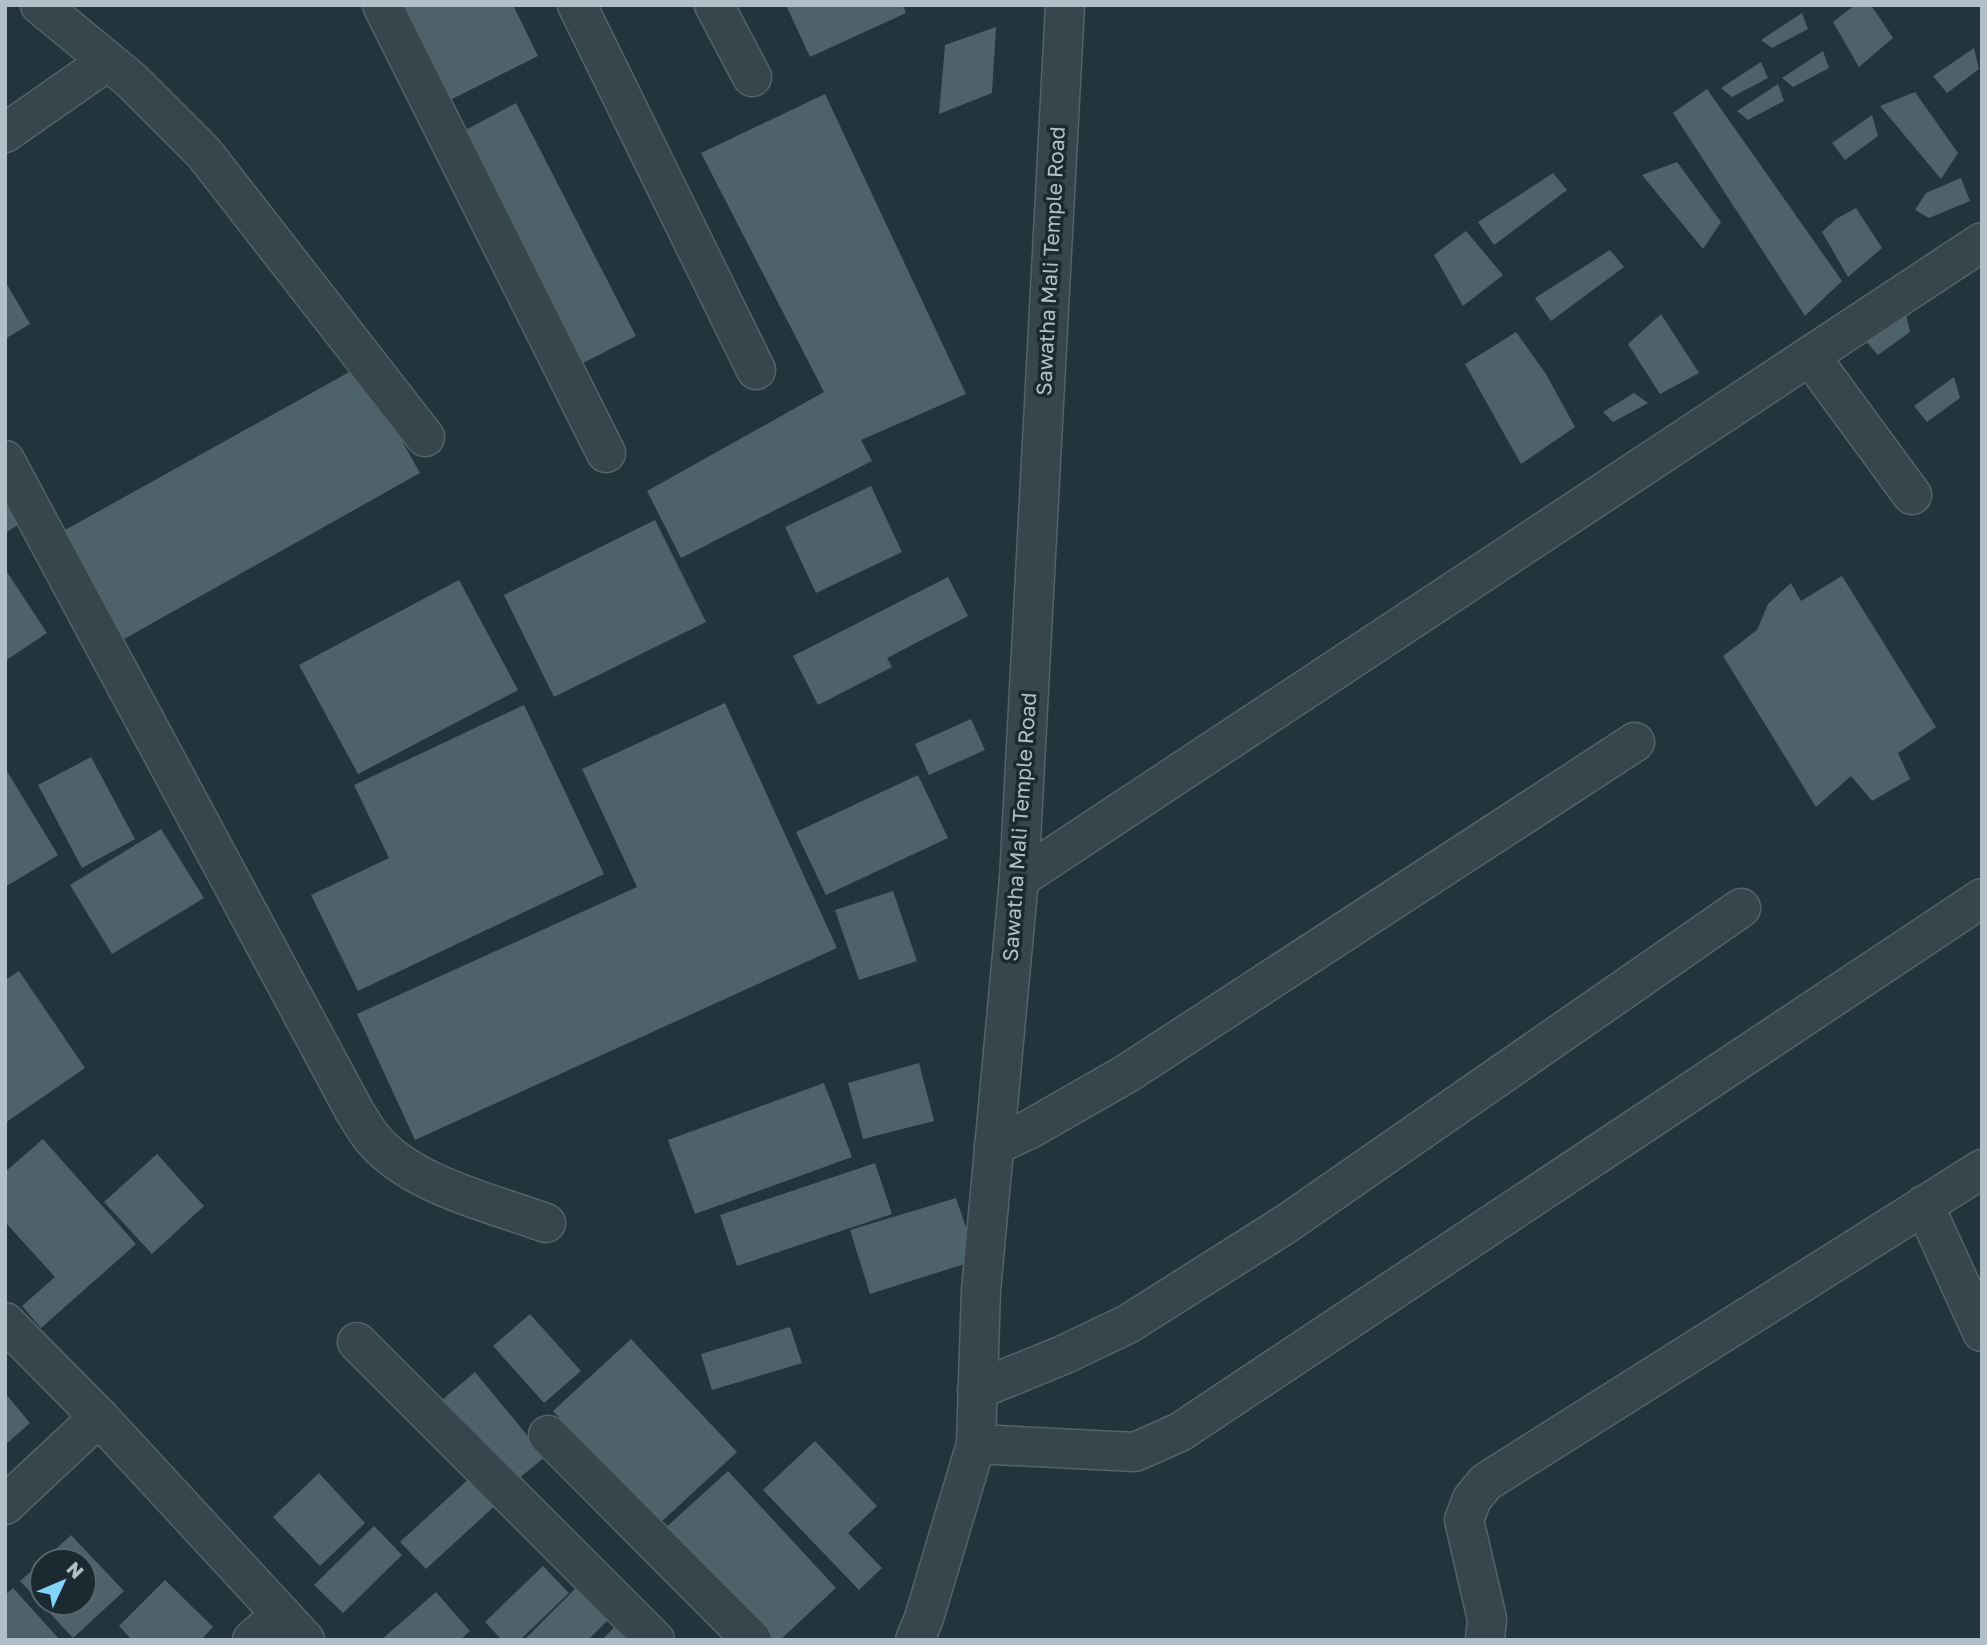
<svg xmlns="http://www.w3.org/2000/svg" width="1987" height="1645" viewBox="0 0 1987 1645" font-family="'Golos Text',sans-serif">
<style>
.building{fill:#4d626a}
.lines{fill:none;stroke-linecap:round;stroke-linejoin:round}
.minor-casing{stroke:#54636a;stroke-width:41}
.minor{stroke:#36464c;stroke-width:38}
.labels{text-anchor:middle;stroke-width:7;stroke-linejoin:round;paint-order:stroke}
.street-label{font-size:21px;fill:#b1c0c8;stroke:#1b2a31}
</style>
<rect width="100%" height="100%" fill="#22353c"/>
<g class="building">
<path d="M401,5H513L538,56L450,100Z"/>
<path d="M786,5H903L906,13L810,57Z"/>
<path d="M1855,5H1871L1893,38L1859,67L1833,22Z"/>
<path d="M1802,13L1808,29L1772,48L1761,40Z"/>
<path d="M996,27L992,93L939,114L945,45Z"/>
<path d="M1974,48L1979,69L1947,93L1933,76Z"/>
<path d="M1823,51L1829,68L1793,87L1782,78Z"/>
<path d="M1761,62L1768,78L1732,97L1721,88Z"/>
<path d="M1778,84L1784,101L1748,120L1737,111Z"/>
<path d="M1707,89L1842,281L1805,316L1673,113Z"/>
<path d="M1915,92L1958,153L1941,179L1880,106Z"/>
<path d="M825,94L966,394L861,440L872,461L681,558L647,491L824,392L701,153Z"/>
<path d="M516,103L636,336L577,366L458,134Z"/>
<path d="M1872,115L1878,136L1845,160L1832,143Z"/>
<path d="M1677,162L1721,222L1703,249L1642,175Z"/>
<path d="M1553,173L1567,190L1494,245L1478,222Z"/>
<path d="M1961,178L1970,201L1929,218L1915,210L1926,193Z"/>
<path d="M1856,208L1882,248L1848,277L1822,232L1836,219Z"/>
<path d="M1466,231L1503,275L1463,306L1434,255Z"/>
<path d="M1610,250L1624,267L1551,321L1535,298Z"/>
<path d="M5,281L30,324L5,339Z"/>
<path d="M1905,310L1910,332L1878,355L1864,339Z"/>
<path d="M1661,314L1699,373L1660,394L1628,344Z"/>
<path d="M1516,332L1546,374L1575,427L1521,464L1465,364Z"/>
<path d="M360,366L420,473L117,643L56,535Z"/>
<path d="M1954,377L1960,398L1927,422L1914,406Z"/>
<path d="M1634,393L1648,403L1613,422L1603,412Z"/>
<path d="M871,486L902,552L816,593L785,527Z"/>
<path d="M5,499L21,523L5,533Z"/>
<path d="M655,520L706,622L554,697L504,595Z"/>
<path d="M5,569L47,633L5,661Z"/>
<path d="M1842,576L1936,727L1898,753L1910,779L1872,801L1851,776L1816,807L1723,656L1757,630L1768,604L1791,583L1801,601Z"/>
<path d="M948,577L968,616L887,658L892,667L818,705L793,656Z"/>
<path d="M459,580L518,690L358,774L299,665Z"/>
<path d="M725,703L837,948L415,1140L357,1014L637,887L582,769Z"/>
<path d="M524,705L604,874L358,991L311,895L389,858L354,785Z"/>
<path d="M971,719L985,750L929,775L915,744Z"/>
<path d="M91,757L135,839L82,868L38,785Z"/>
<path d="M5,768L58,855L5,887Z"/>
<path d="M918,775L948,838L826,895L796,832Z"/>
<path d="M161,829L204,898L112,954L70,885Z"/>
<path d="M893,891L917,961L859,980L835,910Z"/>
<path d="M19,971L85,1068L5,1123V980Z"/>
<path d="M919,1063L934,1121L863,1139L848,1083Z"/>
<path d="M824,1083L852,1157L695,1214L668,1140Z"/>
<path d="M43,1139L136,1244L41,1328L22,1306L55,1277L5,1222V1172Z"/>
<path d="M157,1154L204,1206L152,1254L104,1202Z"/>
<path d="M875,1163L892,1214L737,1266L720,1215Z"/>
<path d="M956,1198L977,1260L870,1294L850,1230Z"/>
<path d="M530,1314L581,1371L544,1403L493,1346Z"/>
<path d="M790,1327L802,1363L712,1390L701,1354Z"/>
<path d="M631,1339L737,1452L659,1524L553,1411Z"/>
<path d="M475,1372L545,1457L512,1484L442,1400Z"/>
<path d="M5,1393L30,1423L5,1445Z"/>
<path d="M815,1441L877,1506L848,1533L882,1568L859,1590L763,1490Z"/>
<path d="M728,1471L836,1588L780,1640H763L662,1531Z"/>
<path d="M319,1473L365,1523L320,1566L273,1517Z"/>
<path d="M473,1475L499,1502L426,1569L400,1542Z"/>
<path d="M374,1526L402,1555L343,1613L314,1585Z"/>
<path d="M71,1535L124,1591L73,1638L20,1581L42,1562V1603H84V1561H43Z"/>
<path d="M543,1566L569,1593L520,1640H502L485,1622Z"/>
<path d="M165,1580L213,1627L201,1640H132L119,1626Z"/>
<path d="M580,1584L612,1616L588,1640H524Z"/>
<path d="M13,1588L60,1640H5V1595Z"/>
<path d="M436,1592L470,1631L460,1640H381Z"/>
<path d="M622,1619L643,1640H602Z"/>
</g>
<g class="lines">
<defs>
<g id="minor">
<path d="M40,5L131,80L204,153L425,437"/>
<path d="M382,5L606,453"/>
<path d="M577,5L756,370"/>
<path d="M714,5L752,77"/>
<path d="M5,133L108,61"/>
<path d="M1810,356L1912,495"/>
<path d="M5,460L355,1112C361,1121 366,1131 373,1139C411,1185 491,1203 546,1223"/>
<path d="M1019,879L1982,242"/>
<path d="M994,1146L1030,1129L1126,1074L1635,742"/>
<path d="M1924,1205L1982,1332"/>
<path d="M5,1322L99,1417L305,1640"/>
<path d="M357,1342L655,1640"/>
<path d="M977,1390L1063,1355L1128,1324L1286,1224L1741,908"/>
<path d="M548,1435L752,1640"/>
<path d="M976,1444L1135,1452L1180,1432L1982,898"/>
<path d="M5,1505L99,1417"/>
<path d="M252,1640L281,1614"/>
<path d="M915,1640L924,1618L976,1444L981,1290L1019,879L1065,5"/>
<path d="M1485,1640L1487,1619L1464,1520L1472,1499L1486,1482L1982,1169"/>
</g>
</defs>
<use href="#minor" class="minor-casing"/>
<use href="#minor" class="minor"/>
</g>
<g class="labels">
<g class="street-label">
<text transform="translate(1051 261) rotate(-87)" y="7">Sawatha Mali Temple Road</text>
<text transform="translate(1020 827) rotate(-86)" y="7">Sawatha Mali Temple Road</text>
</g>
</g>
<rect width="1987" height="1645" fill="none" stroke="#b1c0c8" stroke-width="14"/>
<g transform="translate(63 1582) rotate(46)"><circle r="33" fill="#1b2a31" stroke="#57666d" stroke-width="2"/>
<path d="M0-5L12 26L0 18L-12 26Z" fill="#84d3fa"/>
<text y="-10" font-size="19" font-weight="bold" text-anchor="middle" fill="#b1c0c8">N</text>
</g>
</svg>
